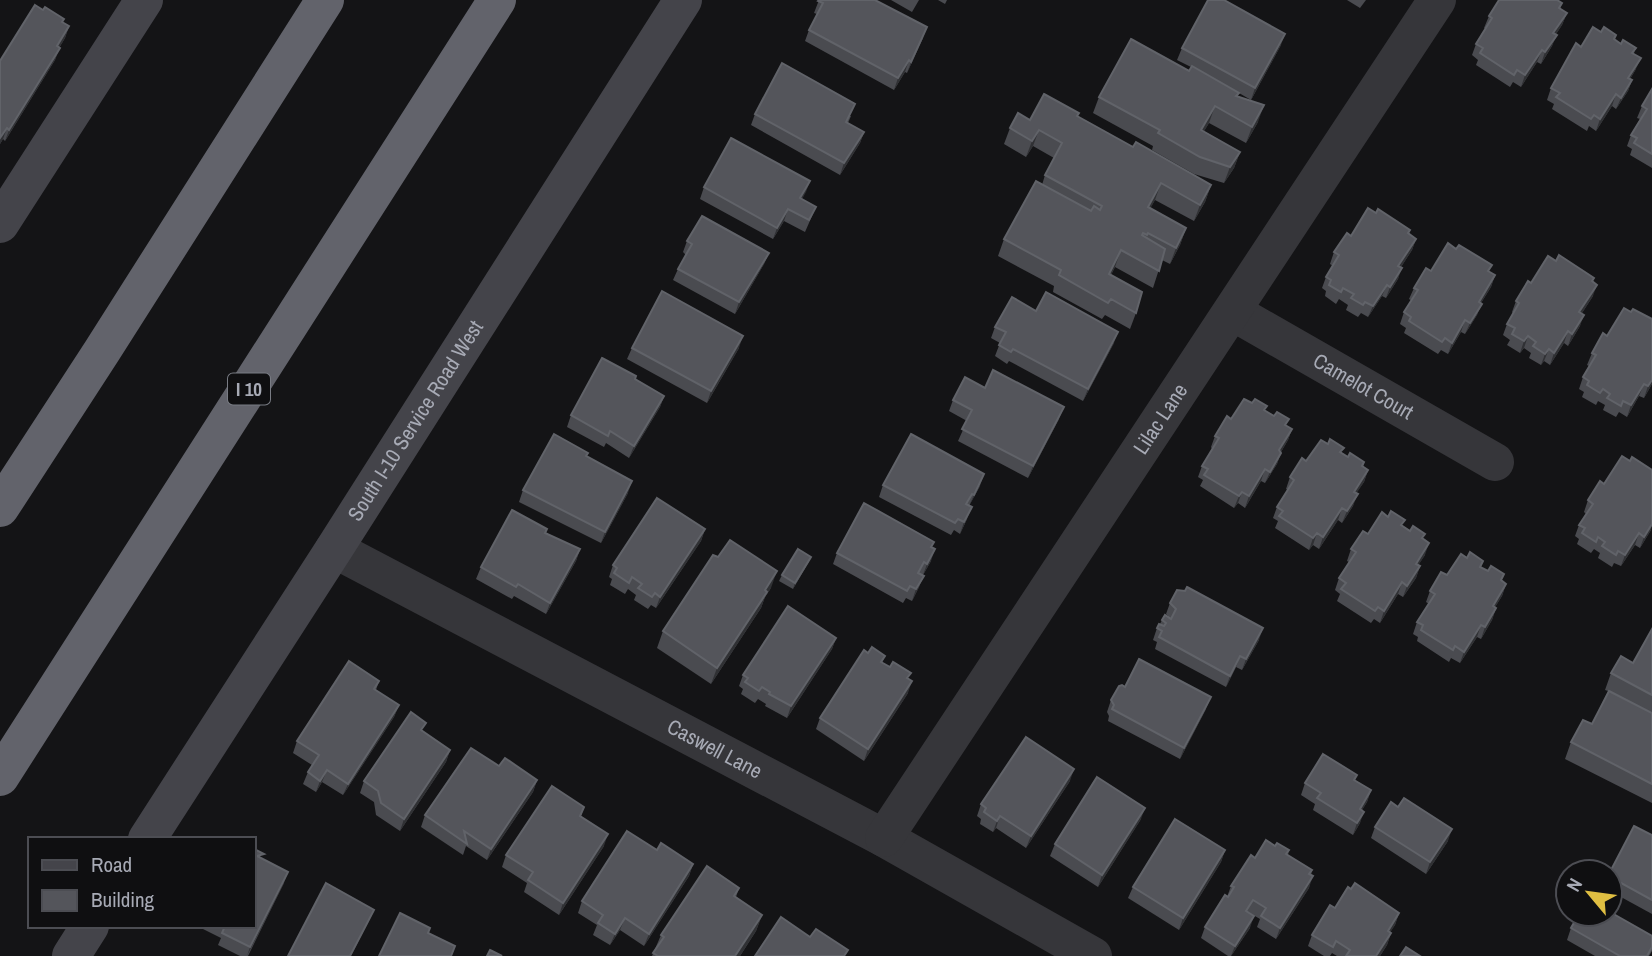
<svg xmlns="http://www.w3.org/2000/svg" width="1652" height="956" viewBox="0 0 1652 956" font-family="'Archivo Narrow',sans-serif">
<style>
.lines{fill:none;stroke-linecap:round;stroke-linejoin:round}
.street{stroke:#36363a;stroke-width:38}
.secondary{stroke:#44444a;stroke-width:38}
.highway{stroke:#62636b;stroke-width:38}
.wall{fill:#4a4b50}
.shaded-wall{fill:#303134}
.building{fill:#54555b;stroke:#616369;stroke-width:2}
.labels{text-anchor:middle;stroke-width:6;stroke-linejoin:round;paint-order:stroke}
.shield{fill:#0f0f11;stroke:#797c84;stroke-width:2}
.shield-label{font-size:19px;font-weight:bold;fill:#a7aab5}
.street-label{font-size:21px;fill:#a7aab5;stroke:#0f0f11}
</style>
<rect width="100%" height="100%" fill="#141416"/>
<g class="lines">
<g class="street">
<path id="s1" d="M1233,312L1495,462"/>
<path id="s2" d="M334,549L884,838L1093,956"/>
<path id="s3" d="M884,838L1437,0"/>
</g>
<g class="secondary">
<path d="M0,224L144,0"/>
<path id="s4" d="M147,839L334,549L683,0"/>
<path d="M71,956L90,926"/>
</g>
<g class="highway">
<path d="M0,508L102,351L325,0"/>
<path d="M0,777L497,0"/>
</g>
</g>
<g class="wall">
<path d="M819,0L923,38L907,73L905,72L894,90L805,41L809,30L817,14L814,13Z"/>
<path d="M891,0H919L912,12Z"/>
<path d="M938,0H947L945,4Z"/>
<path d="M1347,0H1366L1360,8Z"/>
<path d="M1562,3L1560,9L1567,13L1562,25L1556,34L1552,46L1541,64L1537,62L1521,87L1513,82L1510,87L1476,65L1478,60L1472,55L1476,44L1486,29L1484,28L1489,16Z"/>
<path d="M63,22L69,26L65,38L59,48L55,60L5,141L3,139L0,144V61Z"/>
<path d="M1614,39L1621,44L1636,48L1634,53L1636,69L1630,79L1632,80L1628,91L1616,109L1612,106L1596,131L1589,126L1587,131L1552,109L1554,104L1547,100L1551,88L1581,47Z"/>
<path d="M1281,45L1251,100L1239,93L1237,97L1258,122L1246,143L1209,123L1204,131L1240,152L1234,168L1224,183L1194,174L1152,150L1153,146L1093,113L1099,97L1189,71L1191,67L1177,60L1182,48Z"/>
<path d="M1652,89V168L1630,155L1632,149L1627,146L1631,135L1640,119L1637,118L1642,106Z"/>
<path d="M755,114L851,116L848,123L864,132L860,143L840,175L751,125Z"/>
<path d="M1077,117L1133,147L1211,185L1205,202L1194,221L1155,200L1150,208L1186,228L1180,245L1170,264L1162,260L1153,288L1115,267L1111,275L1136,313L1130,329L1105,315L1102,319L1053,292L1054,286L998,256L1004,239L1042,185L1045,175L1054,158L1033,146L1026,157L1004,144L1010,128L1030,120Z"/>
<path d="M810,181L802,199L816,207L805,232L784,221L773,239L700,199L704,187Z"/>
<path d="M1376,213L1410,230L1409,234L1416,239L1412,250L1401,267L1398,279L1386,298L1382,296L1368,317L1361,313L1358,317L1346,310L1348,305L1339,299L1336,304L1325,296L1326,291L1322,288L1326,277L1333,266L1330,264L1334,252Z"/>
<path d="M687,241L769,253L764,264L735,314L673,280L678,269L686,255L683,252Z"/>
<path d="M1556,261L1594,278L1593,282V296L1582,313L1580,326L1568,346L1564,343L1550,365L1544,361L1541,365L1529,358L1531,353L1524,348L1520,353L1507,345L1510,340L1503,335L1507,324L1513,313L1512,312L1516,301L1531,283Z"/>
<path d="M1431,271L1489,272L1495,275L1491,287L1481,303L1477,315L1465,334L1461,332L1448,354L1441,350L1438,354L1404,333L1406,328L1400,324L1404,312L1412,301L1409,299L1414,288Z"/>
<path d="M1036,311L1114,343L1083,401L1009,361L1007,364L995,356L1000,343L991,338L995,327Z"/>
<path d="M1631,312L1652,319V384L1644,398L1639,396L1627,417L1619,412L1616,417L1603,410L1605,405L1598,401L1596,405L1582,397L1584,392L1579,389L1583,377L1589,366L1587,365L1592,353Z"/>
<path d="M632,348H739L707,403L627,359Z"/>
<path d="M635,380L664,396L660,407L629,458L606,443L604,447L567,427L571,415Z"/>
<path d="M985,388L1059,419L1028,478L958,441L967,421L949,411L953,400Z"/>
<path d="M1265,411L1292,429L1288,440L1281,452L1277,464L1265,483L1261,481L1245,508L1238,503L1234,508L1200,486L1203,480L1198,477L1202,466L1212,449L1211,447L1215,436L1231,419Z"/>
<path d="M1342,453L1348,457L1364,462L1363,467L1368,470L1364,482L1356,493L1353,506L1342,523L1338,520L1319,549L1313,545L1309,550L1275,528L1278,521L1273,518L1277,507L1288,490L1286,489L1290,477L1306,461Z"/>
<path d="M587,456L628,493L601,543L519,502L523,490Z"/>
<path d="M883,485L980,486L969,506L967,519L960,534L954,530L951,535L879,497Z"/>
<path d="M1588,500L1651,530L1640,548L1635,545L1621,566L1614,563L1612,567L1598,558L1600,553L1594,549L1591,553L1577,544L1579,539L1575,536L1579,525L1586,514L1584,512Z"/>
<path d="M1403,526L1423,539L1425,555L1418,565L1420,566L1416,578L1403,597L1398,594L1380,623L1374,619L1371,623L1337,601L1340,594L1335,590L1339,578L1349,562L1347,561L1351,549L1368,534Z"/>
<path d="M547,529L545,533L580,549L576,561L546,614L514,596L512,599L476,579L481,567Z"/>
<path d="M705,529L701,541L656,608L651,605L648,609L634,600L636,595L628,589L625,594L610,585L612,579L609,577L613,565Z"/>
<path d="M932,547L931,561L923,575L919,587L912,601L906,598L903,603L833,564L837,553Z"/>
<path d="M811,557L808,563L793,589L779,581L782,575Z"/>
<path d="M1481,567L1506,584L1502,596L1495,607L1496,608L1492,620L1481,639L1477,637L1460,663L1451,658L1449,662L1417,641L1418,637L1413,634L1417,622L1429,604L1426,602L1430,591L1447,575Z"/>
<path d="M771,588L765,597L761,608L711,684L657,648L663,631Z"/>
<path d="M1170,603L1259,640L1242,670L1236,667L1226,687L1155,649L1157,642L1153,640L1157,628L1160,624L1162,620L1168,616L1166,614Z"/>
<path d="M1652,629V803L1565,759L1571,742L1592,724L1608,691L1605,690L1611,673L1633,663Z"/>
<path d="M836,638L832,649L787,718L765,706L766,704L758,699L755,703L741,694L743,689L739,686L743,675Z"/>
<path d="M868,653L885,656L882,663L908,679V693L864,761L816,729L820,718Z"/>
<path d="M379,681L376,690L399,705L394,717L343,795L322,782L316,792L303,784L308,772L312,765L293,753L297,741Z"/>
<path d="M1125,687L1206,709L1180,759L1108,721L1109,716L1107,712L1111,700Z"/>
<path d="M423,731L450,750L446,762L400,831L376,815L374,802L360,793L364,781Z"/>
<path d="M1357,775L1355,780L1371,790L1367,802L1362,810L1360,823L1353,835L1313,810L1315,804L1301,795L1305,783Z"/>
<path d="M537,780L533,792L487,860L466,846L463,855L421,827L425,815Z"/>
<path d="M1070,781L1026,848L996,828L993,832L980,824L981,819L977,816L981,804Z"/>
<path d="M584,807L581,816L604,846L559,915L524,892L527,883L502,867L506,855Z"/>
<path d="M1141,819L1098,887L1050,856L1055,844Z"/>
<path d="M1375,827L1448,841L1426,874L1371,838Z"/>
<path d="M1652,835V914L1610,891V872Z"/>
<path d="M1275,846L1289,850L1288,855L1312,870L1309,888L1276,939L1257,927L1260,919L1248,912L1250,928L1231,956H1228L1201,938L1205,927L1227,897L1231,886L1255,858Z"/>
<path d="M657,850L693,864L689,876L644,946L620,930L610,945L593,935L597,925L578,913L582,901Z"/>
<path d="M1225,850L1221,862L1179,930L1128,898L1133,887Z"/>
<path d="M262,859L284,883L248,956H240L218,945L221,938L197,926H254Z"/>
<path d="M739,888L736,897L762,915L756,931L740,956H652L661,935Z"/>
<path d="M1335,908L1399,913L1395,925L1390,932L1391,933L1387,945L1380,956H1337L1332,953L1330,956H1324L1308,946L1312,935Z"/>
<path d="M1571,928L1652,936V951L1649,956H1595L1567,940Z"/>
</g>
<g class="shaded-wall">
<path d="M1567,13L1562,25L1549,45L1553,33Z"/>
<path d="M69,26L65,38L53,58L57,46Z"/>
<path d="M927,27L923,38L907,73L911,62Z"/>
<path d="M1285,34L1281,45L1251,100L1255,88Z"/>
<path d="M1557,35L1552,46L1541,64L1545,52Z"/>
<path d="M60,48L55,60L5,141L9,130Z"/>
<path d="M1542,50L1537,62L1521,87L1525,75Z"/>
<path d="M1641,58L1636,69L1624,89L1628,78Z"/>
<path d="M909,60L905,72L894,90L898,78Z"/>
<path d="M1632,80L1628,91L1616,109L1621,98Z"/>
<path d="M1616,94L1612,106L1596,131L1600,119Z"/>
<path d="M1264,105L1258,122L1246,143L1252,127Z"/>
<path d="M1215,106L1209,123L1195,146L1201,130Z"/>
<path d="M7,128L3,139L0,144V138Z"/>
<path d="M1039,130L1033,146L1026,157L1032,141Z"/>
<path d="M864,132L860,143L840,175L844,163Z"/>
<path d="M1240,152L1234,168L1224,183L1230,167Z"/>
<path d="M810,181L806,192L796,210L800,198Z"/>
<path d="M1161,183L1155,200L1142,224L1148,207Z"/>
<path d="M1211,185L1205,202L1194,221L1200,205Z"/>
<path d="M788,209L784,221L773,239L777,228Z"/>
<path d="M1186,228L1180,245L1170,264L1176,248Z"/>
<path d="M1416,239L1412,250L1394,278L1398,266Z"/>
<path d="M1121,250L1115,267L1103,290L1109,274Z"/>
<path d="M769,253L764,264L735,314L739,302Z"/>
<path d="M1402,268L1398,279L1386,298L1390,287Z"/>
<path d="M1495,275L1491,287L1474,314L1479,302Z"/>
<path d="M1387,285L1382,296L1368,317L1373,306Z"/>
<path d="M1597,285L1593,296L1575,324L1579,312Z"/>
<path d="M1482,304L1477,315L1465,334L1470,323Z"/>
<path d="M1584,315L1580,326L1568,346L1572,334Z"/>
<path d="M1465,320L1461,332L1448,354L1452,343Z"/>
<path d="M1568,331L1564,343L1550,365L1554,353Z"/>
<path d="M1118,332L1114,343L1083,401L1088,389Z"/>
<path d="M743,336L739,348L707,403L711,391Z"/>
<path d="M1528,336L1524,348L1520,353L1524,341Z"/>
<path d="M1549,349L1544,361L1541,365L1545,354Z"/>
<path d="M1652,380V384L1644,398L1648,386Z"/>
<path d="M1644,384L1639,396L1627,417L1631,405Z"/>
<path d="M664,396L660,407L629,458L634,446Z"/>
<path d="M1064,407L1059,419L1028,478L1033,466Z"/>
<path d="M1292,429L1288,440L1275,462L1279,450Z"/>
<path d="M1281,453L1277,464L1265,483L1270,472Z"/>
<path d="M1265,469L1261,481L1245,508L1249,496Z"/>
<path d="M1368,470L1364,482L1350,503L1354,492Z"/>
<path d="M984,474L980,486L969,506L974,495Z"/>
<path d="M632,481L628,493L601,543L605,532Z"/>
<path d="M1242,492L1238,503L1234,508L1239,496Z"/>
<path d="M1358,494L1353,506L1342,523L1347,511Z"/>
<path d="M972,507L967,519L960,534L964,522Z"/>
<path d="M1342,508L1338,520L1319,549L1323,537Z"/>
<path d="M1652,524L1651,530L1640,548L1644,537Z"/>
<path d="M705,529L701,541L656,608L660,597Z"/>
<path d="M1317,533L1313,545L1309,550L1313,538Z"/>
<path d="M1639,533L1635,545L1621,566L1625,555Z"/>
<path d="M1429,543L1425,555L1412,575L1416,564Z"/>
<path d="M580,549L576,561L546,614L550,603Z"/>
<path d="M935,549L931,561L923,575L927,564Z"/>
<path d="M811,557L808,563L793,589L795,583Z"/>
<path d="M1420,566L1416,578L1403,597L1407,586Z"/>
<path d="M777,571L771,588L765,597L761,608L711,684L717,668Z"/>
<path d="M924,576L919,587L912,601L916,589Z"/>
<path d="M1402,582L1398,594L1380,623L1384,611Z"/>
<path d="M1506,584L1502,596L1489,617L1493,606Z"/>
<path d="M1496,608L1492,620L1481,639L1485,627Z"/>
<path d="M1481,625L1477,637L1460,663L1464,652Z"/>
<path d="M1263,628L1259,640L1242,670L1246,659Z"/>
<path d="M836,638L832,649L787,718L791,706Z"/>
<path d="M1240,656L1236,667L1226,687L1230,676Z"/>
<path d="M912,681L908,693L864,761L868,749Z"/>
<path d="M1211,697L1206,709L1180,759L1184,748Z"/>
<path d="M399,705L394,717L343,795L348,784Z"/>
<path d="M450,750L446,762L400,831L404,819Z"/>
<path d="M1074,769L1070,781L1026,848L1031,836Z"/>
<path d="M327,770L322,782L316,792L320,781Z"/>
<path d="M537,780L533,792L487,860L491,849Z"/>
<path d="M1371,790L1367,802L1356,820L1360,809Z"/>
<path d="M1145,808L1141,819L1098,887L1102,875Z"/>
<path d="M1364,812L1360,823L1353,835L1357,823Z"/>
<path d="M1000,816L996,828L993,832L997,821Z"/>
<path d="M1452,829L1448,841L1426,874L1430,862Z"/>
<path d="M608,834L604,846L559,915L563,903Z"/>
<path d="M1225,850L1221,862L1179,930L1183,918Z"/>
<path d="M693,864L689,876L644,946L649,934Z"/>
<path d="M288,872L284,883L247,956L250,947Z"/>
<path d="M1313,876L1309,888L1276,939L1280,928Z"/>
<path d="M374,910L369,921L351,956H350Z"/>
<path d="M1399,913L1395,925L1384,942L1388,931Z"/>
<path d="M762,915L756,931L740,956H735Z"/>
<path d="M1254,916L1250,928L1231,956L1235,946Z"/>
<path d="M625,918L620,930L610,945L615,934Z"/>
<path d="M1391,933L1387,945L1380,956H1376Z"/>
</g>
<g class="building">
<path d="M819,0H875L927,27L911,62L909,60L898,78L809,30L823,3L818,1Z"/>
<path d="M1208,0H1224L1285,34L1255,88L1182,48Z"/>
<path d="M1499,0H1557L1562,3L1559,8L1567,13L1553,33L1557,35L1545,52L1542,50L1525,75L1517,70L1514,75L1480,53L1483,48L1476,44L1492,18L1489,16Z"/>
<path d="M35,5L43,10L45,7L64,19L62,22L69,26L57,46L60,48L9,130L7,128L0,138V61Z"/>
<path d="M1593,27L1601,32L1604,27L1616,35L1614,39L1621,44L1623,40L1636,48L1632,53L1641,58L1628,78L1632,80L1621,98L1616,94L1600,119L1594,115L1591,119L1556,97L1560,93L1551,88L1576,43L1581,47Z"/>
<path d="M1131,39L1189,71L1192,66L1239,93L1236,96L1264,105L1252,127L1215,106L1201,130L1240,152L1230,167L1200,157L1158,133L1160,130L1099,97Z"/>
<path d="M782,63L855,104L846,122L864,132L844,163L755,114Z"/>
<path d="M1652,89V154L1634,143L1637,138L1631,135L1647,109L1642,106Z"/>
<path d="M1044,94L1079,113L1077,116L1133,147L1136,142L1211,185L1200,205L1161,183L1148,207L1186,228L1176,248L1148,233L1147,235L1143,233L1142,235L1165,249L1159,271L1121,250L1109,274L1142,292L1136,313L1111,299L1108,303L1059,275L1061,270L1004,239L1036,181L1091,211L1094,206L1100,210L1102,206L1045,175L1062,143L1039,130L1032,141L1010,128L1018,113L1030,120Z"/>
<path d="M731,138L810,181L800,198L816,207L809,220L788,209L777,228L704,187Z"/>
<path d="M1368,208L1376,213L1378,209L1410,230L1408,233L1416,239L1398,266L1402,268L1390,287L1387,285L1373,306L1365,302L1363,305L1351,298L1354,294L1343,288L1341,292L1329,285L1331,280L1326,277L1339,255L1334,252L1347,233L1351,236Z"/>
<path d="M702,216L769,253L739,302L678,269L692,244L687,241Z"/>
<path d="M1448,243L1456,249L1459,245L1492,265L1488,271L1495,275L1479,302L1482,304L1470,323L1465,320L1452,343L1445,338L1442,342L1409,321L1411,317L1404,312L1418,290L1414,288L1426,268L1431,271Z"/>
<path d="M1559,255L1594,278L1592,281L1597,285L1579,312L1584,315L1572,334L1568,331L1554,353L1549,349L1545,354L1533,346L1536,342L1528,336L1524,341L1512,334L1515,328L1507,324L1519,303L1516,301L1528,281L1531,283L1548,256L1556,261Z"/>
<path d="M662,291L743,336L711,391L632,348Z"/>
<path d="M1046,292L1118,332L1088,389L1013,349L1011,352L999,345L1006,332L995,327L1012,297L1036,311Z"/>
<path d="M1624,308L1631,312L1633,309L1652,319V380L1648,386L1644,384L1631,405L1623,401L1621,406L1607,398L1610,394L1603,389L1600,393L1587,385L1589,381L1583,377L1596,355L1592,353L1603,333L1607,336Z"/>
<path d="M602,358L636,376L635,379L664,396L634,446L610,431L608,436L571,415Z"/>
<path d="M993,370L1064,407L1033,466L962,429L972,410L953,400L965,377L985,388Z"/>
<path d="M1244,399L1252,403L1255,399L1267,406L1264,410L1274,416L1277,412L1289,419L1285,425L1292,429L1279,450L1281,453L1270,472L1265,469L1249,496L1242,492L1239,496L1204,475L1208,469L1202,466L1219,438L1215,436L1227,416L1231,419Z"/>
<path d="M554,434L588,453L586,456L632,481L605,532L523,490Z"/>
<path d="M911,434L984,474L974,495L972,494L966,504L972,507L964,522L958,519L955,523L883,485Z"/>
<path d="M1330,439L1344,448L1340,452L1348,457L1350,453L1364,462L1362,466L1368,470L1354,492L1358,494L1347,511L1342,508L1323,537L1317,533L1313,538L1279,516L1283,511L1277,507L1294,480L1290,477L1302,458L1306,461L1321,440L1328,444Z"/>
<path d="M1622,456L1630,461L1632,457L1652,470V524L1644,537L1639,533L1625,555L1618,551L1616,555L1602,546L1605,542L1598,537L1596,542L1582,533L1585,528L1579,525L1593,504L1588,500L1600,481L1604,484Z"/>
<path d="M657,498L705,529L660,597L655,593L652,597L638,588L642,584L632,577L629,583L614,573L617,568L613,565Z"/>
<path d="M864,503L934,542L931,547L935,549L927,564L924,562L918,573L924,576L916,589L910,586L907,591L837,553Z"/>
<path d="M512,510L547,529L545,533L580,549L550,603L518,584L516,587L481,567Z"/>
<path d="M1391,511L1405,520L1401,525L1410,531L1413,526L1425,534L1422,538L1429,543L1416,564L1420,566L1407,586L1402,582L1384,611L1378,607L1375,611L1341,589L1346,583L1339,578L1356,552L1351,549L1363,531L1368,534L1382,512L1388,517Z"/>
<path d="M730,540L777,571L765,590L767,592L717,668L663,631L713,555L718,557Z"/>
<path d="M798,549L811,557L795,583L782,575Z"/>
<path d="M1470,552L1483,561L1480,567L1488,571L1491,566L1504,574L1501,580L1506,584L1493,606L1496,608L1485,627L1481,625L1464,652L1455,646L1453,650L1421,630L1423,625L1417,622L1435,594L1430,591L1441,572L1447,575L1461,554L1467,558Z"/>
<path d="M1187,587L1263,628L1246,659L1240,656L1230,676L1159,637L1162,631L1157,628L1159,624L1164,626L1166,623L1162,620L1165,615L1171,619L1176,609L1170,603L1177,590L1185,591Z"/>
<path d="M788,606L836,638L791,706L769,694L770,692L762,687L759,691L745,682L748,678L743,675Z"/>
<path d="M1652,629V695L1611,673L1621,656L1633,663Z"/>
<path d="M872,647L885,656L881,662L890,667L893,662L911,673L907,678L912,681L868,749L820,718L864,650L868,653Z"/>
<path d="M1139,659L1211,697L1184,748L1112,709L1114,705L1111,700L1119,686L1122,685L1125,687Z"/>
<path d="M349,661L379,681L374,689L399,705L348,784L327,770L320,781L308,772L319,755L297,741Z"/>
<path d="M1609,691L1652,713V784L1571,742L1583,720L1592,724Z"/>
<path d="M411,712L426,723L421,730L450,750L404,819L381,803L378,791L364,781Z"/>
<path d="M1026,737L1074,769L1031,836L1000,816L997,821L984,812L986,808L981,804Z"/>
<path d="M471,748L499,766L505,758L537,780L491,849L464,831L467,844L425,815Z"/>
<path d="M1323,754L1357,775L1354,780L1371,790L1360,809L1364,812L1357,823L1317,798L1321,793L1305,783Z"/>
<path d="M1097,777L1145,808L1102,875L1055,844Z"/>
<path d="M552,786L584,807L580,816L608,834L563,903L528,880L533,872L506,855Z"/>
<path d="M1404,798L1452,829L1430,862L1375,827L1391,802L1398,807Z"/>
<path d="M1175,819L1225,850L1183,918L1133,887Z"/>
<path d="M1634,826L1652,835V900L1610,877V872Z"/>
<path d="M627,831L657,850L661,843L693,864L649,934L625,918L615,934L598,923L603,915L582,901Z"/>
<path d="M1266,840L1275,846L1277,843L1289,850L1286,854L1312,870L1309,874L1313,876L1280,928L1261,916L1266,908L1253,900L1246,911L1254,916L1235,946L1205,927L1225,895L1228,897L1234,887L1231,886L1251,855L1255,858Z"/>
<path d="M254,849L264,854L257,856L288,872L250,947L222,933L225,926H254Z"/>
<path d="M707,866L739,888L734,896L762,915L735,956H658L653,953L664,937L661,935Z"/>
<path d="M326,883L374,910L350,956H288Z"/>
<path d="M1355,883L1399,913L1388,931L1391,933L1376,956H1346L1350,950L1336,941L1333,947L1312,935L1330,905L1335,908L1348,887L1351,889Z"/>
<path d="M1610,912L1652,936V947L1647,956H1620L1571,928L1579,914H1610Z"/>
<path d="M400,913L430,928L428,933L455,946L451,956H379Z"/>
<path d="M781,917L810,937L816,929L848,950L844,956H755Z"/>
<path d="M1406,947L1420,956H1400Z"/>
<path d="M490,950L502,956H487Z"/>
</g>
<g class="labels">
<rect class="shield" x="228" y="373.5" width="42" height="31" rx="5"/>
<g class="shield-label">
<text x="249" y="396">I 10</text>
</g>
<g class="street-label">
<text dy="7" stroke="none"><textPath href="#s1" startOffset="150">Camelot Court</textPath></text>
<text dy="7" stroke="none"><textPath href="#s4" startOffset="497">South I-10 Service Road West</textPath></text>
<text dy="7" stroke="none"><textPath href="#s3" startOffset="502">Lilac Lane</textPath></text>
<text dy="7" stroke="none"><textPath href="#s2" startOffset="430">Caswell Lane</textPath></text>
</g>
</g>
<rect x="28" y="837" width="228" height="91" fill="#0f0f11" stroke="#4c4d53" stroke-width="2"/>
<rect x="42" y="860" width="35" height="10" fill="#44444a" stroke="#4c4d53" stroke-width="2"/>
<text x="91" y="872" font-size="21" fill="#a7aab5">Road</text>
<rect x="42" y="890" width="35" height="21" fill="#54555b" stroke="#4c4d53" stroke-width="2"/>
<text x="91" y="907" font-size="21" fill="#a7aab5">Building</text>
<g transform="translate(1589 893) rotate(299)"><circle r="33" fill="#0f0f11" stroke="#4c4d53" stroke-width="2"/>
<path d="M0-5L12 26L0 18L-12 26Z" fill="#dfbe42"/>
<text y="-10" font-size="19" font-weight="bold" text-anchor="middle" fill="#a7aab5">N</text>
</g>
</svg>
